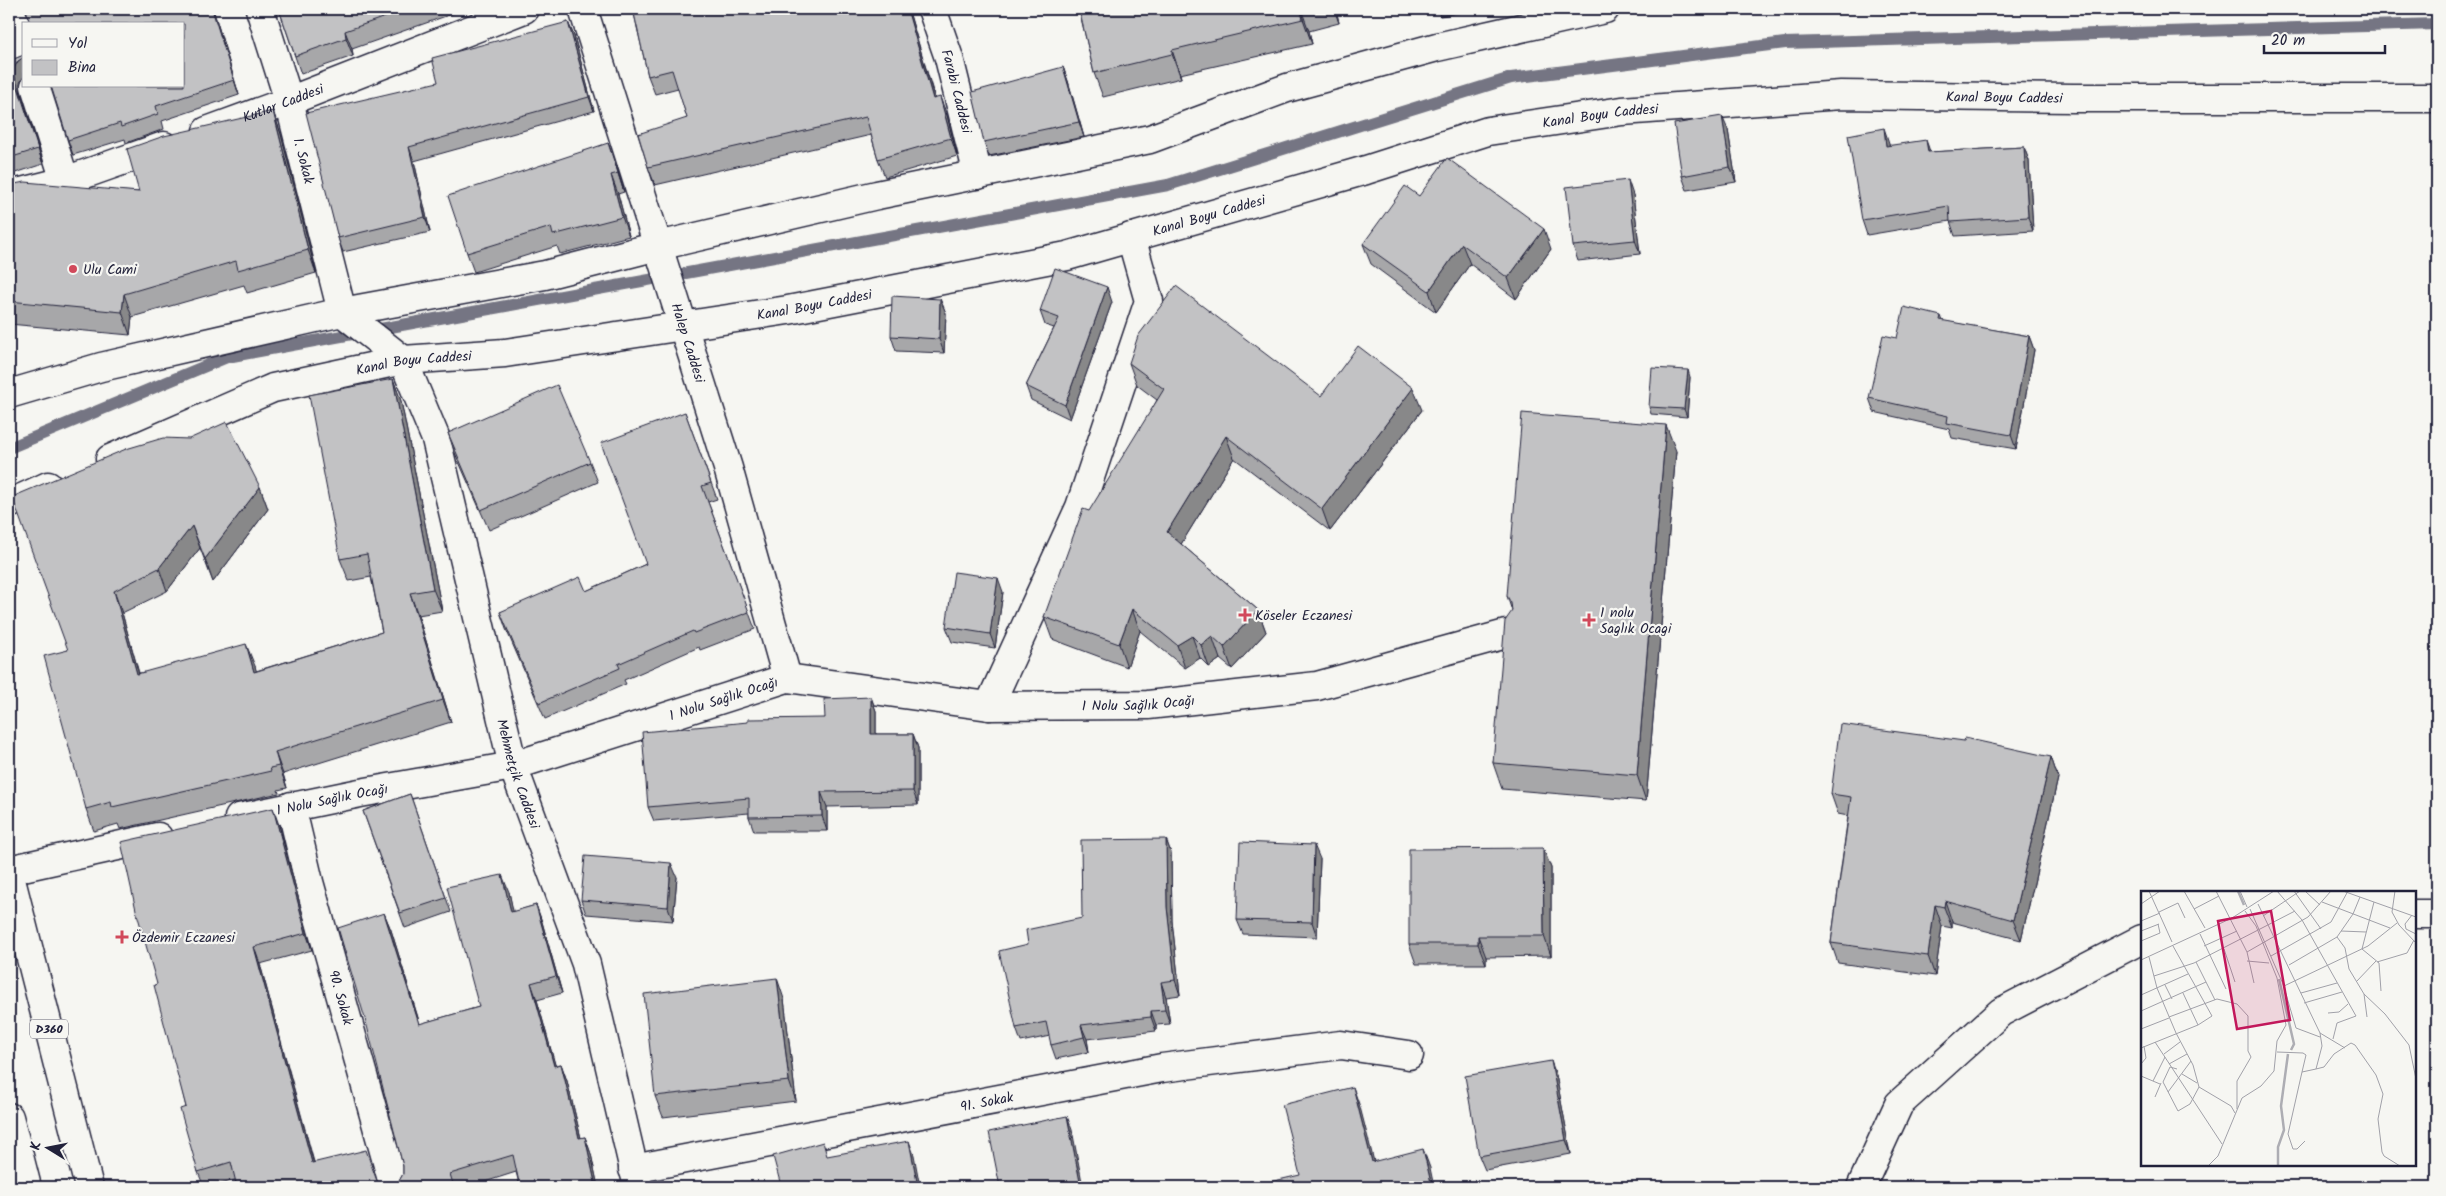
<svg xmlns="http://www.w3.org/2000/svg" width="2446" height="1196" viewBox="0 0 2446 1196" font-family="Kalam,sans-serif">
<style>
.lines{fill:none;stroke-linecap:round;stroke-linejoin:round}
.stream{stroke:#757583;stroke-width:12}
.street-casing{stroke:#22223b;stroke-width:31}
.secondary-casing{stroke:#22223b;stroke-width:31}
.highway-casing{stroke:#22223b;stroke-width:31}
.street{stroke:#f6f6f2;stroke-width:28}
.secondary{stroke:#f6f6f2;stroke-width:28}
.highway{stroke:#f6f6f2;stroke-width:28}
.wall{fill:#a7a7a9;stroke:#22223b}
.shaded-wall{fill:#888889;stroke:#22223b}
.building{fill:#c2c2c4;stroke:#22223b}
.poi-dot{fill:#d1495b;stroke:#f6f6f2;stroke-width:2}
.labels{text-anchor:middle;stroke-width:4.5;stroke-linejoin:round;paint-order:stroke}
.shield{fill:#f6f6f2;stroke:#626272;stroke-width:1}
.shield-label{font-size:12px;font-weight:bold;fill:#22223b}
.street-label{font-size:14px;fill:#22223b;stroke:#f6f6f2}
.poi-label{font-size:14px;fill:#22223b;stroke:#f6f6f2;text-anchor:start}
.inset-river{fill:none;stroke:#adadb3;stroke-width:2.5}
.inset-road{fill:none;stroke:#a1a1a9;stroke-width:1}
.view{fill:#c2185b;fill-opacity:0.15;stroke:#c2185b;stroke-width:2.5}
.inset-edge{fill:none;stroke:#22223b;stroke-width:2.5}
</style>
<rect width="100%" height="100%" fill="#f6f6f2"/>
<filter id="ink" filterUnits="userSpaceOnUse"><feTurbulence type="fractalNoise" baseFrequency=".02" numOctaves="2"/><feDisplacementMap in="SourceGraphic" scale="10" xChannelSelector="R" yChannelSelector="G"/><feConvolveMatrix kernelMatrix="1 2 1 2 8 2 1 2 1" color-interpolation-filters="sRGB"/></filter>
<g filter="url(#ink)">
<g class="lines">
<path class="stream" d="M9,448L227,357L1168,185L1511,78L1785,43L2437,24"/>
<defs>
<g id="street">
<path d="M10,9L24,52"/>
<path id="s1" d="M260,9L289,101L342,312L403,360L436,439L513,766L586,964L638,1187"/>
<path id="s2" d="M583,9L728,468L787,678"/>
<path id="s3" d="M932,9L949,58L978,175"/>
<path d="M35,86L65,181"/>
<path id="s4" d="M207,131L289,101L524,9"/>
<path d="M9,195L65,181L164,146"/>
<path d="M9,394L101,367L342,312L545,275L658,246L877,195L1150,139L1287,88L1437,47L1605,9"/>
<path d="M989,706L1080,507L1149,301L1131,237"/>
<path id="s5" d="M291,806L309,882L394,1187"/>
<path id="s6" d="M239,818L360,793L513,766L787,678L989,706L1148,705L1317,686L1506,634"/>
<path d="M9,870L158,837"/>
<path d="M2415,914H2437"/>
<path id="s7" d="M633,1169L1162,1068L1341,1045L1409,1055"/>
<path d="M1861,1187L1899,1104L2001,1012L2142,939"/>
</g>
<g id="secondary">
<path id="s8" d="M110,459L273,388L403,360L505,353L788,310L1067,256L1366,170L1488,131L1622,111L1841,95L2074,98H2437"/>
<path d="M9,504L48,486"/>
</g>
<g id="highway">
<path d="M9,872L89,1187"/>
<path d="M9,1117L27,1187"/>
</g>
</defs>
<use href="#street" class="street-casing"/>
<use href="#secondary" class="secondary-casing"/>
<use href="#highway" class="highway-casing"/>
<use href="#street" class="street"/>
<use href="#secondary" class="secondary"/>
<use href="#highway" class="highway"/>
</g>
<g class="wall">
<path d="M213,9L239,95L162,121L164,129L126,143L125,139L73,155L68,140Z"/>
<path d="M279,9H466L352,49L353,56L301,74Z"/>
<path d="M633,9L910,15L935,98L947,115L957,156L885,177L878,159L871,135L655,185L648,167L687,118L678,88L655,94L648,76Z"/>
<path d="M1079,9H1336L1339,23L1309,31L1312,44L1180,74L1181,78L1103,97L1094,73Z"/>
<path d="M1437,9H1482L1440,16Z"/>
<path d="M568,22L574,36L594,111L414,161L430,232L343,252L338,238L438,82Z"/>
<path d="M24,55V76L20,83V90L43,164L9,175V61Z"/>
<path d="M1063,67L1068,81L1084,137L989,156L984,142Z"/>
<path d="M273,111L281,134L316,273L247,293L244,285L132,317L130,335L9,324V185L139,192Z"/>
<path d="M1728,130L1736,182L1687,190L1682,176Z"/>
<path d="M608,143L624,192L618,194L629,236L560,254L557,246L474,272L467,253Z"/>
<path d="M1889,143V145L1930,152L2024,147L2029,161L2033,231L1955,236L1950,221L1867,235L1862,220Z"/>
<path d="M1633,195L1640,254L1578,261L1573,246Z"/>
<path d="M1419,196L1551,249L1516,299L1470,264L1436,312L1371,264L1363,244Z"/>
<path d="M940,299L946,313L944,353L896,351L891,336Z"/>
<path d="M1112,302L1070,419L1031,400L1026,386L1054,328L1045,325L1040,311Z"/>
<path d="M1941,316L1943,321L2029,336L2034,350L2016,449L1952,438L1949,429L1874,412L1869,398L1897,338Z"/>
<path d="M1129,363L1321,396L1422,410L1330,531L1234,458L1181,544L1258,610L1266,632L1232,669L1220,659L1209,667L1200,658L1185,668L1140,631L1127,667L1052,639L1044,617L1157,400L1137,385Z"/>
<path d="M1690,377L1687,417L1651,414L1649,407Z"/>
<path d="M393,379L401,401L442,611L418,615L451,722L283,774L287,788L278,790L279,793L120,829L118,824L94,831L86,809L68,650L126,449L260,487L268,509L213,582L200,548L167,591L122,613L139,673L255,666L256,671L382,632L371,577L349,581L340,559Z"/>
<path d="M685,412L717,499L708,502L755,629L700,650L699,647L624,680L626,684L545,719L506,629L500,612L586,591L646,564Z"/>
<path d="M448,433L590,462L598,482L489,530L455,453Z"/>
<path d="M1676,451L1646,801L1502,789L1493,763L1512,611L1507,596Z"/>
<path d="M1003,592L995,648L952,642L946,627Z"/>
<path d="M871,697L876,711V734H913L918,748V805L827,807V831H754L749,817V813L654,821L648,807L825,718Z"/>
<path d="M2051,757L2058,778L2021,940L1952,922V928L1942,926L1935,976L1838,963L1831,943L1848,816L1838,814L1831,794Z"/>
<path d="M410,794L451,912L405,928L363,811Z"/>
<path d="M279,825L312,950L260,964L314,1162L377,1181L384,1185H392L399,1181L403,1174V1166L384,913L391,930L420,1024L479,1007L509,892L513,912L536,905L542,922L562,993L537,1000L555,1065L561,1064L567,1081L581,1138L585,1137L591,1154L598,1187H520L516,1172L469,1187H237L235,1180L210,1187H204L198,1172L186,1107L157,984Z"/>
<path d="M1166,839L1171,853L1172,921L1180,995L1166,997L1170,1024L1156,1025V1031L1087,1039L1089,1052L1056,1059L1051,1045L1050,1036L1021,1042L1016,1028L1082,918Z"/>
<path d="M1543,848L1551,868V956L1486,957V964H1416L1409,944Z"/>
<path d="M1320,859L1317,937L1243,934L1237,920Z"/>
<path d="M677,877L673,921L586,914L581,900Z"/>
<path d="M784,999L796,1101L663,1117L655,1096Z"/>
<path d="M1556,1075L1571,1154L1485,1170L1479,1156Z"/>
</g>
<g class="shaded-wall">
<path d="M212,9H213L239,95L234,80Z"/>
<path d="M907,9H908L910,15L940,117L933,99Z"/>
<path d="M1301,9L1309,31L1312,44L1303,19Z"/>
<path d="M1334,9H1336L1339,23Z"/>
<path d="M568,22L574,36L594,111L589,97Z"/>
<path d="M345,31L352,49L353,56L346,38Z"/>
<path d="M1172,50L1180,74L1181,78L1172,54Z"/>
<path d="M24,57V76L20,83V90L43,164L14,75V68L18,61Z"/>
<path d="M1063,67L1068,81L1084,137L1079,122Z"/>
<path d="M940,97L947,115L957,156L951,138Z"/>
<path d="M273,111L281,134L316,273L308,250Z"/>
<path d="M1722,116L1728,130L1736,182L1730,167Z"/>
<path d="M1884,128L1889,143L1891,160L1886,146Z"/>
<path d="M1926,140L1931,154L1928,152Z"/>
<path d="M608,143L615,162L624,192L618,173Z"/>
<path d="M409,147L414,161L430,232L425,217Z"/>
<path d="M2024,147L2029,161L2033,231L2028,217Z"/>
<path d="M611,175L618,194L629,236L622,217Z"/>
<path d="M1628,180L1633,195L1640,254L1635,240Z"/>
<path d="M1544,229L1551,249L1516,299L1508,278Z"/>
<path d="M1462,244L1470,264L1436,312L1429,291Z"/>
<path d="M1107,287L1112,302L1070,419L1065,405Z"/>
<path d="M124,294L132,317L130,335L122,312Z"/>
<path d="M940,299L946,313L944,353L939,339Z"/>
<path d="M2029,336L2034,350L2016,449L2011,435Z"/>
<path d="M1688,370L1690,377L1687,417L1684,409Z"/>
<path d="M393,379L401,401L442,611L433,589Z"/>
<path d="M1413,388L1422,410L1330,531L1322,509Z"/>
<path d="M1666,425L1676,451L1646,801L1637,775Z"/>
<path d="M1226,436L1234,458L1175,554L1167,532Z"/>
<path d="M260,487L268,509L213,582L205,559Z"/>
<path d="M192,526L200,548L167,591L159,568Z"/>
<path d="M998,578L1003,592L995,648L990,634Z"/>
<path d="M114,591L122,613L145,696L137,674Z"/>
<path d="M410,593L418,615L451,722L443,700Z"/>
<path d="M1132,609L1140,631L1127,667L1119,644Z"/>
<path d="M1258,610L1266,632L1232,669L1224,647Z"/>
<path d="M1192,636L1200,658L1185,668L1177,645Z"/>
<path d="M1212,636L1220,659L1209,667L1201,645Z"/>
<path d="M246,644L255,666L262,694L254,672Z"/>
<path d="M871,697L876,711V748L871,734Z"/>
<path d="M913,734L918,748V805L913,791Z"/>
<path d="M275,752L283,774L287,788L279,766Z"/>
<path d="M2051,757L2058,778L2021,940L2013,920Z"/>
<path d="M821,792L827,807V831L822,816Z"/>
<path d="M273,808L279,825L312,950L306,933Z"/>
<path d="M1166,839L1171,853L1172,921L1180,995L1175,980L1167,907Z"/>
<path d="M1314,845L1320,859L1317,937L1312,922Z"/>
<path d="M1543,848L1551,868V956L1544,936Z"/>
<path d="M671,863L677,877L673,921L668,907Z"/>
<path d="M502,875L509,892L517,929L511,912Z"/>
<path d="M1945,901L1952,922V928L1944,907Z"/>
<path d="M536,905L542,922L562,993L556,976Z"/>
<path d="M1935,905L1942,926L1935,976L1928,956Z"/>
<path d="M384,913L391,930L425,1041L419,1024Z"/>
<path d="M1478,936L1486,957V964L1478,944Z"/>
<path d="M254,947L260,964L318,1179L312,1163Z"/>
<path d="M777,978L784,999L796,1101L789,1081Z"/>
<path d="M1161,982L1166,997L1170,1024L1165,1010Z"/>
<path d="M531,983L537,1000L560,1082L554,1066Z"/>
<path d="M1151,1011L1156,1025V1031L1151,1017Z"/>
<path d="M1081,1025L1087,1039L1089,1052L1084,1037Z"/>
<path d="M1551,1061L1556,1075L1571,1154L1566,1140Z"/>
<path d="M561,1064L567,1081L585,1155L579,1138Z"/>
<path d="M1353,1087L1360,1107L1379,1181L1372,1162Z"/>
<path d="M1067,1116L1072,1130L1083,1187H1081Z"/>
<path d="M585,1137L591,1154L598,1187H596Z"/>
<path d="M909,1141L914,1155L920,1187H918Z"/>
<path d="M1423,1149L1430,1168L1434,1187H1432Z"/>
</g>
<g class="building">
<path d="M26,9H212L234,80L156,106L158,114L121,127L120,123L68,140L51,86H184V24H30Z"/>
<path d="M279,9H408L345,31L346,38L295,56Z"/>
<path d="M633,9H907L933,99L940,97L951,138L878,159L866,117L648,167L638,134L687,118L672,70L648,76Z"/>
<path d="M1079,9H1300L1303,19L1172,50V54L1094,73Z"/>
<path d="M568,22L589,97L409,147L425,217L338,238L306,113L438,82L432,58Z"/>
<path d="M24,55V57L18,61L14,68V75L38,149L9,158V61Z"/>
<path d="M1063,67L1079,122L984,142L972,92Z"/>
<path d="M273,111L308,250L238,270L236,261L124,294L122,312L9,301V185L25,182L139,192L127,149L164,136Z"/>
<path d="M1722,116L1730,167L1682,176L1674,124Z"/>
<path d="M1884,128L1886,146L1926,140L1928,152L2024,147L2028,217L1950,222L1949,206L1862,220L1848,135Z"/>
<path d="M608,143L618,173L611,175L622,217L553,235L551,227L467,253L448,196Z"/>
<path d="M1447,158L1544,229L1508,278L1462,244L1429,291L1363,244L1405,186L1419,196Z"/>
<path d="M1628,180L1635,240L1573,246L1566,187Z"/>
<path d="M1055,268L1107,287L1065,405L1026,386L1059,318L1040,311Z"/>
<path d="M1176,286L1321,396L1358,346L1413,388L1322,509L1226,436L1167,532L1258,610L1224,647L1212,636L1201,645L1192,636L1177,645L1132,609L1119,644L1044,617L1083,509L1089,511L1164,389L1129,363L1138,336Z"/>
<path d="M892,296L940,299L939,339L891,336Z"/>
<path d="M1904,307L1941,316L1940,320L2029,336L2011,435L1947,423L1948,416L1869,398L1883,335L1897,338Z"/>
<path d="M1652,368L1688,370L1684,409L1649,407Z"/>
<path d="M393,379L433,589L410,593L443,700L275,752L279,766L270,768L271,771L112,807L111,802L86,809L44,656L68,650L12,497L126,449L163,438L189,439L227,422L260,487L205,559L192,526L159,568L114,591L137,674L246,644L254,672L382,632L367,554L340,559L309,395Z"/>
<path d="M557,385L590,462L481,510L448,433Z"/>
<path d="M685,412L711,483L702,486L749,612L694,633L693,631L618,664L620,668L539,703L500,612L580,577L586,591L646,564L601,443Z"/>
<path d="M1522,413L1666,425L1637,775L1493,763L1505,621L1512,611L1511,603L1507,596Z"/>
<path d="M954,572L998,578L990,634L946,627Z"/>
<path d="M871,697V734H913V791L821,792L822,816L749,817V798L648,807L642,732L748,722V719L825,718L824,699Z"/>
<path d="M1840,724L1964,741L1965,738L2051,757L2013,920L1945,901L1944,907L1935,905L1928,956L1831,943L1851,797L1831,794Z"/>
<path d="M410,794L446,898L400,913L363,811Z"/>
<path d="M273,808L306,933L254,947L312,1163L366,1150L377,1181L384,1185H392L399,1181L403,1174V1166L366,1022L338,928L384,913L419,1024L479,1007L447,887L502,875L511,912L536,905L556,976L531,983L554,1066L561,1064L579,1138L585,1137L596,1187H520L513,1155L450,1174L454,1187H237L231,1162L198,1172L180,1109L186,1107L154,985L157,984L136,910L121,842Z"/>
<path d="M1166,839L1167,907L1175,980L1161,982L1165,1010L1151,1011V1017L1081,1025L1084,1037L1051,1045L1046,1022L1016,1028L999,951L1028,944L1026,930L1082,918L1081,840Z"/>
<path d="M1240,842L1314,845L1312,922L1237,920Z"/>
<path d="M1543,848L1544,936H1478V944H1409V849Z"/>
<path d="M585,856L671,863L668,907L581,900Z"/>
<path d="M777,978L789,1081L655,1096L644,994Z"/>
<path d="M1551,1061L1566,1140L1479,1156L1465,1076Z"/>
<path d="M1353,1087L1372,1162L1423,1149L1432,1187H1248L1300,1175L1282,1105Z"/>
<path d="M1067,1116L1081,1187H1000L989,1132Z"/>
<path d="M909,1141L918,1187H761L780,1182L773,1156L823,1142L827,1156Z"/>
</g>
</g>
<g class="poi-dot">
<circle cx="73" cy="269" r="5"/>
<path d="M1242.5 607.5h5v5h5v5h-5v5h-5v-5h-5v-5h5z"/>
<path d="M1586.5 612.5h5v5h5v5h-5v5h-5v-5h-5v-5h5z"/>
<path d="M119.5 929.5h5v5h5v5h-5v5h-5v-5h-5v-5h5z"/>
</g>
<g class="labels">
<rect class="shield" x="30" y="1019.5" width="38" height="19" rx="4"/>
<g class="shield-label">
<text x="49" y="1033">D360</text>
</g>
<g class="street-label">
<text dy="5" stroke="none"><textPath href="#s3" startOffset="86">Farabi Caddesi</textPath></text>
<text dy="5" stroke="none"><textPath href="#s8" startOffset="1941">Kanal Boyu Caddesi</textPath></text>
<text dy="5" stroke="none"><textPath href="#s4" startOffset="81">Kutlar Caddesi</textPath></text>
<text dy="5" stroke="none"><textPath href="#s8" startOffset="1536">Kanal Boyu Caddesi</textPath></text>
<text dy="5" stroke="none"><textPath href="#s1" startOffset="158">1. Sokak</textPath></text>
<text dy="5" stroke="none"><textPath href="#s8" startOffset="1131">Kanal Boyu Caddesi</textPath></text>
<text dy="5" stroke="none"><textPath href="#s8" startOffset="726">Kanal Boyu Caddesi</textPath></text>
<text dy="5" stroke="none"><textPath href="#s2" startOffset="350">Halep Caddesi</textPath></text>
<text dy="5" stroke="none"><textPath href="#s8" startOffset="321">Kanal Boyu Caddesi</textPath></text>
<text dy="5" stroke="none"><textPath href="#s6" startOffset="500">1 Nolu Sağlık Ocağı</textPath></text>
<text dy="5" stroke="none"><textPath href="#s6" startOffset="920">1 Nolu Sağlık Ocağı</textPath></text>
<text dy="5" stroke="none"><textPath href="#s1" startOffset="822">Mehmetçik Caddesi</textPath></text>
<text dy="5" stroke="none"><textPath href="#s6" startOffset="95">1 Nolu Sağlık Ocağı</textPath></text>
<text dy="5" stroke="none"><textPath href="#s5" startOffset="198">90. Sokak</textPath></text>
<text dy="5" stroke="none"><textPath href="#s7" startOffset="360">91. Sokak</textPath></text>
</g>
<g class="poi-label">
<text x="83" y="274">Ulu Cami</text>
<text x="1600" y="617">1 nolu<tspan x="1600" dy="16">Saglık Ocagi</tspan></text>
<text x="1255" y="620">Köseler Eczanesi</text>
<text x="132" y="942">Özdemir Eczanesi</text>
</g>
</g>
<g transform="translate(2141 891)">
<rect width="275" height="275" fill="#f6f6f2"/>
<path class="inset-river" d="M97,0L103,14M138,88L153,153L150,159M137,275V256L143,239L140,215L147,163"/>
<path class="inset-road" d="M8,0L31,51M43,0L64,37M75,0L106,61L113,92M99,0L106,16M136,0L161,29L215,125L196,132L192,148M153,0L180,38M164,0L179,14M202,0L275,26M254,0L251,21L258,34L275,52M181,11L249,37M233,11L221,58L238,72L240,100M0,13L19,0M117,13L179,142L181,155L175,178L183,176L193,163L210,152L214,154L235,184L242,203L237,228L241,261L243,265L259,275M53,18L78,5M109,18L142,93L155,137L179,146M18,21L37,12L44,27M271,24L264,33L265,38L275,43M122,25L159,0M0,30L19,22M0,40L18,33M200,40L225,41M59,43L85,98M196,46L204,57L208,78L223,103L244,123L268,154L275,188M0,50L19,42L17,33M63,55L96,40M83,58L94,91M106,61L167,26L190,0M130,65L190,31L207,0M8,66L16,97L35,142L52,174L58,196L90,215L94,222M0,69L91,27L133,0M106,70L128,72M55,71L74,109M236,71L266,62L273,49M148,74L196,46L212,23L219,6M13,85L53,72L154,20M215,91L235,70M24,94L31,108M143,95L227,55L256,32M42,102L57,134M160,102L196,92M223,103L226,126M0,104L47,83M163,112L201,101M0,120L65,91M187,122L198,121L207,113M28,126L76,108L96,113L107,125V160L110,166L96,190V218M0,138L28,127M179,142L204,157M14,151L81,253M0,157L57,134L71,125L32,55M136,161L162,162L165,164L161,181L175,178M23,163L39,151M0,173L5,167L3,155M28,173L46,163M36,178L29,176L22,191L37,220L49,213L58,196M161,181L147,243L152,258H156L164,250M41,183L56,192M0,185L19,193M12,190L24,166M27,201L50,170M14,206L20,192M67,275L77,265L101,207L120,195L133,180L136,150L145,134L136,87L115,35L104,20"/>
<path class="view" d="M130,20L149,129L96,138L77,30Z"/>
<rect width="275" height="275" class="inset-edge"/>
</g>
<rect width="2446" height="1196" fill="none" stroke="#f6f6f2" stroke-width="30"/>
<rect x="15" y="15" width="2416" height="1166" fill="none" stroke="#22223b" stroke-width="2" filter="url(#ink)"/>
<rect x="22" y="22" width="162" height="65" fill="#f6f6f2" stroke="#a1a1a9"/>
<rect x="32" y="39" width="25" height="8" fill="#f6f6f2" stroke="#a1a1a9"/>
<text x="68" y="48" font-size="15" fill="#22223b">Yol</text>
<rect x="32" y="60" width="25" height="15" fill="#c2c2c4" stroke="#a1a1a9"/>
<text x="68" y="72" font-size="15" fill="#22223b">Bina</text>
<g transform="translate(48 1148) rotate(280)" stroke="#f6f6f2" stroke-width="4" paint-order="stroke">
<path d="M0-4L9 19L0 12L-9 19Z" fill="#22223b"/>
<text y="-8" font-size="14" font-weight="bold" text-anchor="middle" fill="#22223b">K</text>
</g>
<path d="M2264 45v8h121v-8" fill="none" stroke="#22223b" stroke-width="2.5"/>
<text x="2271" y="45" font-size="15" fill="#22223b" stroke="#f6f6f2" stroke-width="4" paint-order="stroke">20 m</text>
</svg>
